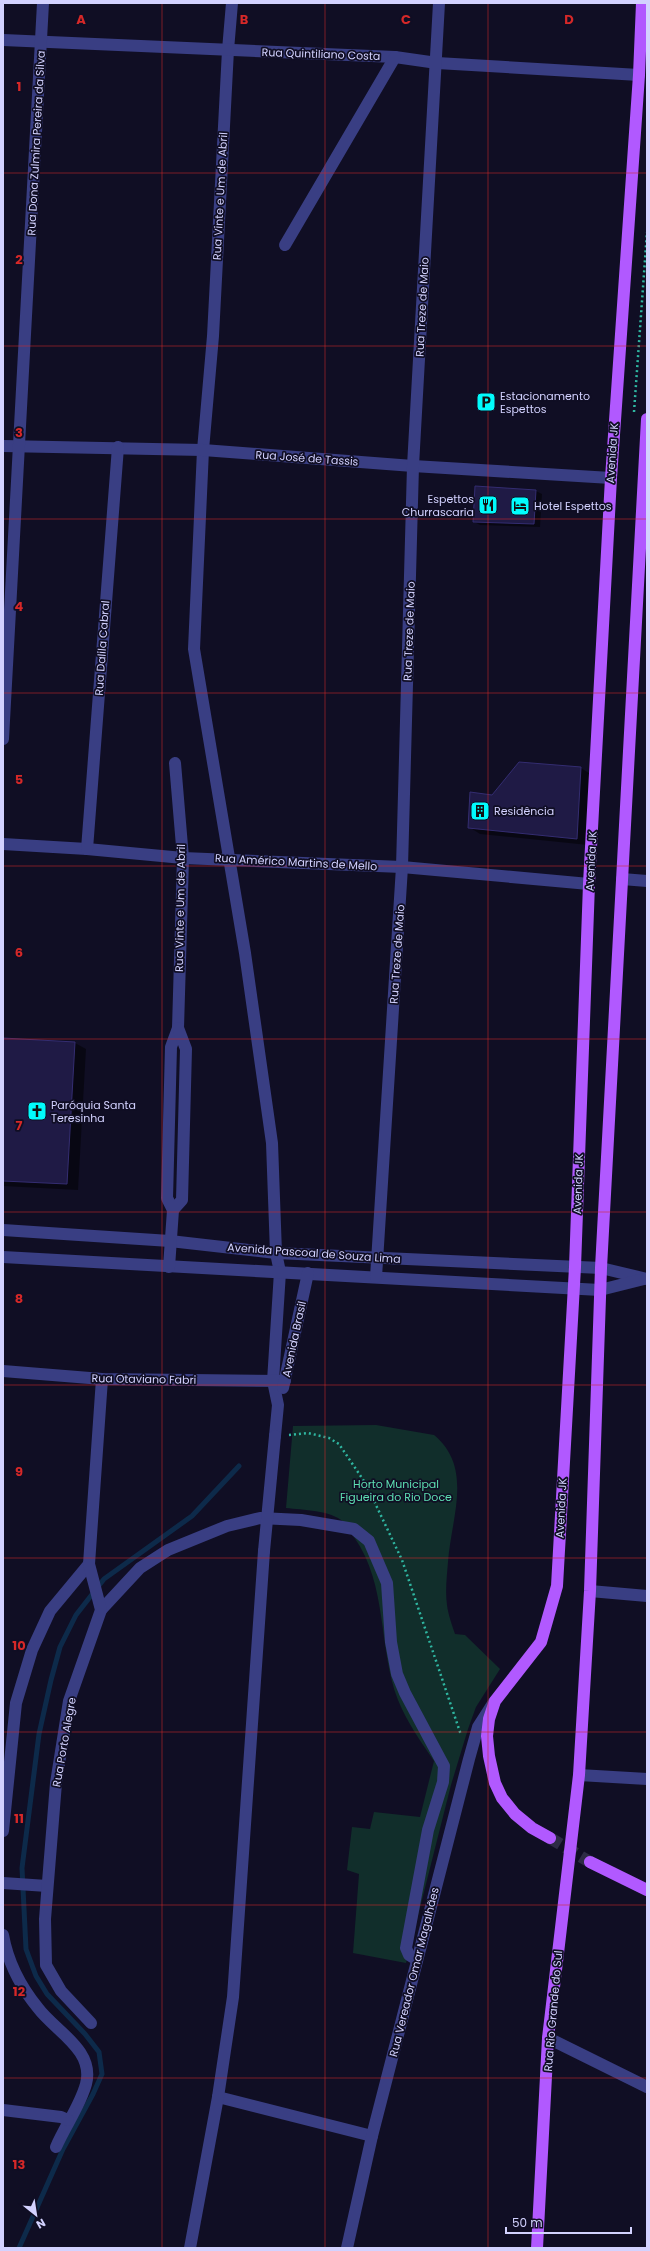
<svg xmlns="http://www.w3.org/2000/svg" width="650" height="2251" viewBox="0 0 650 2251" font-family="Poppins,sans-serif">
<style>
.green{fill:#112e2b}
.shadow{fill:#0007}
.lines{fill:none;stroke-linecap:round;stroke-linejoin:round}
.stream{stroke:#0d2a4a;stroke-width:5}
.building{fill:#1f1a45;stroke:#342d71}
.major-tunnel{stroke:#2d2b45;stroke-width:12;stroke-dasharray:12 6;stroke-linecap:butt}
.path{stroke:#2fb6a1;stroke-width:2.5;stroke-dasharray:2 3;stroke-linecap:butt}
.minor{stroke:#393e83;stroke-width:12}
.major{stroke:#b159ff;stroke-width:12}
.minor-bridge{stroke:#393e83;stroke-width:12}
.grid{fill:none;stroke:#d62828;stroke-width:1;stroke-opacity:0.55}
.labels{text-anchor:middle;stroke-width:3.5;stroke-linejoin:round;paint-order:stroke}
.street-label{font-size:11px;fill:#d3d2ff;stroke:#100e24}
.poi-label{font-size:11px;fill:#d3d2ff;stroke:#100e24;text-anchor:start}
.park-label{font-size:11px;fill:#5ddfb2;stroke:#100e24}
.grid-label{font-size:13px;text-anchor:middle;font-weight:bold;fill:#d62828;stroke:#100e24;stroke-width:3.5;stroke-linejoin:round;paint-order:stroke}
</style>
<rect width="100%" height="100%" fill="#100e24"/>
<path class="green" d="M376,1425L434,1435C474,1468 451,1518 448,1562C447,1575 445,1591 447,1605C448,1614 452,1625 455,1634L465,1635L500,1669L476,1707L468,1729L451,1785L406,1963L353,1953L359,1874L347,1870L352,1827L370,1829L374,1812L420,1817L434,1761C421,1742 407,1722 398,1700C378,1648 388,1585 354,1537C351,1533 348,1526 344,1522C330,1510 303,1510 286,1508L293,1426Z"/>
<g class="shadow">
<path d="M536,491L542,494L540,527L480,525L474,522Z"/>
<path d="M581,768L592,775L588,845L480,834L469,827Z"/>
<path d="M3,1039L75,1043L86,1049L78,1190L3,1186Z"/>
</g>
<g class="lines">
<path class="stream" d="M19,2248L63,2149L93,2094L102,2074L99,2052L85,2034L47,1994L36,1976L26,1949L22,1868L39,1734L51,1680L60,1647L76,1615L104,1579L192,1516L239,1466"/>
</g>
<g class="building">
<path d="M475,486L536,490L534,524L473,522Z"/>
<path d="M519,762L581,767L577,839L468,828L470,792L492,795Z"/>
<path d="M3,1038L75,1042L67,1184L3,1181Z"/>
</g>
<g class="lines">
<path class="major-tunnel" d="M550,1838L590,1862"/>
<g class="path">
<path d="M634,412L647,232"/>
<path d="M289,1435L308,1433L329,1438L339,1444L366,1484L402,1560L461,1735"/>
</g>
<g class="minor">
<path d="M232,3L228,50L213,336L203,450L194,649L245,953L272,1143L276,1253L280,1272L273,1381L278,1405L275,1436"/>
<path d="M3,40L395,57L437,63L639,75"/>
<path d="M285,245L395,57"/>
<path d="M3,446L203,450L413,466L611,478"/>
<path d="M3,739L43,3"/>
<path d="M3,844L87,849L183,858L402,867L589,884"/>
<path d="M87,849L118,447"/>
<path d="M622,879L647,881"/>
<path d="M173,1210L167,1198L171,1047L178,1028L183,858L175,763"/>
<path d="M3,1230L170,1241L276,1253L601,1268L647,1279"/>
<path d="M3,1257L600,1290L644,1279"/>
<path d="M169,1267L173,1210L182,1200L186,1049L178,1028"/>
<path d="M376,1277L402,867L413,466L439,3"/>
<path d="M3,1371L102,1379L285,1381"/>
<path d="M283,1388L308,1273"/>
<path d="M590,1591L647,1596"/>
<path d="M101,1610L140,1568L168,1550L227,1526L260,1518L301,1520L354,1529L369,1541L387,1583L391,1642L397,1674L405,1693L444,1766L443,1782L428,1830L406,1948L409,1955L417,1960"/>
<path d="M579,1775L647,1779"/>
<path d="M3,1831L16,1703L32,1650L50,1611L89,1564"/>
<path d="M3,1883L47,1886"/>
<path d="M3,1935C8,1963 20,1986 38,2008C55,2031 95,2050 86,2084C80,2106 65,2126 56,2147"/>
<path d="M91,2023L61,1991L46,1965L45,1919L56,1783L69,1701L101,1610L89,1564L102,1379"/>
<path d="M548,2038L647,2087"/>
<path d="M218,2097L372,2136"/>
<path d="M3,2110L61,2117L68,2120"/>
<path d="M190,2248L218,2097L233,1997L264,1551"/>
<path d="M347,2248L372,2136L469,1759L478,1727L494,1702"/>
</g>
<g class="major">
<path d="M550,1838L532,1828L515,1814L502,1798L495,1783L489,1756L487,1736L489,1719L495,1701L541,1642L557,1586L575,1267L589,884L611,478L639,75L642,3"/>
<path d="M590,1862L647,1890"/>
<path d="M537,2248L548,2038L579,1775L590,1591L601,1268L647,419"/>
</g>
<path class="minor-bridge" d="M264,1551L275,1436"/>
</g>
<path class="grid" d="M162,3V2248M325,3V2248M488,3V2248M3,173H647M3,346H647M3,519H647M3,693H647M3,866H647M3,1039H647M3,1212H647M3,1385H647M3,1558H647M3,1732H647M3,1905H647M3,2078H647"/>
<defs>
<symbol id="parking-square" viewBox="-11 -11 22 22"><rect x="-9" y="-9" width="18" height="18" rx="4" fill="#01fbfc" stroke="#100e24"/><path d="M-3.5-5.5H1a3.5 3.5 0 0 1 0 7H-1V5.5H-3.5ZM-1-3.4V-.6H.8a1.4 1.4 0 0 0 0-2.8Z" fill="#111"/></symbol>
<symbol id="restaurant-square" viewBox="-11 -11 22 22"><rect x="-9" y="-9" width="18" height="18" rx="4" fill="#01fbfc" stroke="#100e24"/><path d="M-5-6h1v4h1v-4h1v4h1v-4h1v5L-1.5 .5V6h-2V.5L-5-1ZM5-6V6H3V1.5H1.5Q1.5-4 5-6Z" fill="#111"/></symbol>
<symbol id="hotel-square" viewBox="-11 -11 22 22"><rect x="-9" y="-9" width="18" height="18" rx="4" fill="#01fbfc" stroke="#100e24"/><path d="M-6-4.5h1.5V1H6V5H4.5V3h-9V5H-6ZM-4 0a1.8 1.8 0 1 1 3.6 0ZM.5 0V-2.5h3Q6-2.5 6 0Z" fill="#111"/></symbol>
<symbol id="building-square" viewBox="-11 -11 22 22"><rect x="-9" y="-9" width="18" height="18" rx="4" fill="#01fbfc" stroke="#100e24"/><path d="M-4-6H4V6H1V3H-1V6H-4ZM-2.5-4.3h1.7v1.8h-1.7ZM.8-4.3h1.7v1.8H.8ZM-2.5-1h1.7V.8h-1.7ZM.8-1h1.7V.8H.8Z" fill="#111"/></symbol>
<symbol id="church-square" viewBox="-11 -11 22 22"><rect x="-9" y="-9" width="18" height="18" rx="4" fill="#01fbfc" stroke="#100e24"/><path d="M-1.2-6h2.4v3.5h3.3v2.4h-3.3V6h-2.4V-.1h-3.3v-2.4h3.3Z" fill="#111"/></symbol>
</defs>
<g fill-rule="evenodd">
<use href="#parking-square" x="475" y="391" width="22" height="22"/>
<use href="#restaurant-square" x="477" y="494" width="22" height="22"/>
<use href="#hotel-square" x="509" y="495" width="22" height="22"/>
<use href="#building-square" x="469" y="800" width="22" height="22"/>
<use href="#church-square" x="26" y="1100" width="22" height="22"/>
</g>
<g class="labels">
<g class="street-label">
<text transform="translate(321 54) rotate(2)" y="4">Rua Quintiliano Costa</text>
<text transform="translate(36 143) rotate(-87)" y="4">Rua Dona Zulmira Pereira da Silva</text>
<text transform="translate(220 196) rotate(-87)" y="4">Rua Vinte e Um de Abril</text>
<text transform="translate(422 307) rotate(-87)" y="4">Rua Treze de Maio</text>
<text transform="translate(612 453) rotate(-86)" y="4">Avenida JK</text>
<text transform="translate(307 458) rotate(4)" y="4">Rua José de Tassis</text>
<text transform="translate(409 631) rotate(-88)" y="4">Rua Treze de Maio</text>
<text transform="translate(102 648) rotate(-86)" y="4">Rua Dalila Cabral</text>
<text transform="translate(591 861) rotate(-87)" y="4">Avenida JK</text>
<text transform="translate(296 862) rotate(3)" y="4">Rua Américo Martins de Mello</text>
<text transform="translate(180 908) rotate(-89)" y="4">Rua Vinte e Um de Abril</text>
<text transform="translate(397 954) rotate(-86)" y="4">Rua Treze de Maio</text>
<text transform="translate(578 1184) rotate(-88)" y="4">Avenida JK</text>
<text transform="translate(314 1253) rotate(4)" y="4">Avenida Pascoal de Souza Lima</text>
<text transform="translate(294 1339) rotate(-78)" y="4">Avenida Brasil</text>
<text transform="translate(144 1379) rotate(1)" y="4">Rua Otaviano Fabri</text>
<text transform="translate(561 1508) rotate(-87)" y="4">Avenida JK</text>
<text transform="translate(64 1742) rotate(-80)" y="4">Rua Porto Alegre</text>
<text transform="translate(414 1972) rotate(-76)" y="4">Rua Vereador Omar Magalhães</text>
<text transform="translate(553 2011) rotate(-85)" y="4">Rua Rio Grande do Sul</text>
</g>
<g class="poi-label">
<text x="500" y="400">Estacionamento<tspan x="500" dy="13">Espettos</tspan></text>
<text x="474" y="503" text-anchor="end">Espettos<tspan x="474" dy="13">Churrascaria</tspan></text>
<text x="534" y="510">Hotel Espettos</text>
<text x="494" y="815">Residência</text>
<text x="51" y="1109">Paróquia Santa<tspan x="51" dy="13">Teresinha</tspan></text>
</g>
<g class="park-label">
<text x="396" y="1488">Horto Municipal<tspan x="396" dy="13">Figueira do Rio Doce</tspan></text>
</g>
</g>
<g class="grid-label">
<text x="81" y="24">A</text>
<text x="244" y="24">B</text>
<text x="406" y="24">C</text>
<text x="569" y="24">D</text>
<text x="19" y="91">1</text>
<text x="19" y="264">2</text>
<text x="19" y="437">3</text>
<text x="19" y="611">4</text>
<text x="19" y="784">5</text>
<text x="19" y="957">6</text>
<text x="19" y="1130">7</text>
<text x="19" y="1303">8</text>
<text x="19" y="1476">9</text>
<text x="19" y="1650">10</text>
<text x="19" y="1823">11</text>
<text x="19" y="1996">12</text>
<text x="19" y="2169">13</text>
</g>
<rect width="650" height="2251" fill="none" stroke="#d3d2ff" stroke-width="8"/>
<g transform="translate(36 2215) rotate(150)" stroke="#100e24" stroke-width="3" paint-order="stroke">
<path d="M0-3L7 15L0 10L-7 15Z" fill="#d3d2ff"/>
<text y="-6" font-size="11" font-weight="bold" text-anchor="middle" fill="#d3d2ff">N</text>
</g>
<path d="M506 2227v6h125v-6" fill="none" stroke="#d3d2ff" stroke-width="2"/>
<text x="512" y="2227" font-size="12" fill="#d3d2ff" stroke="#100e24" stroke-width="3" paint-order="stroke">50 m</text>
</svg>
